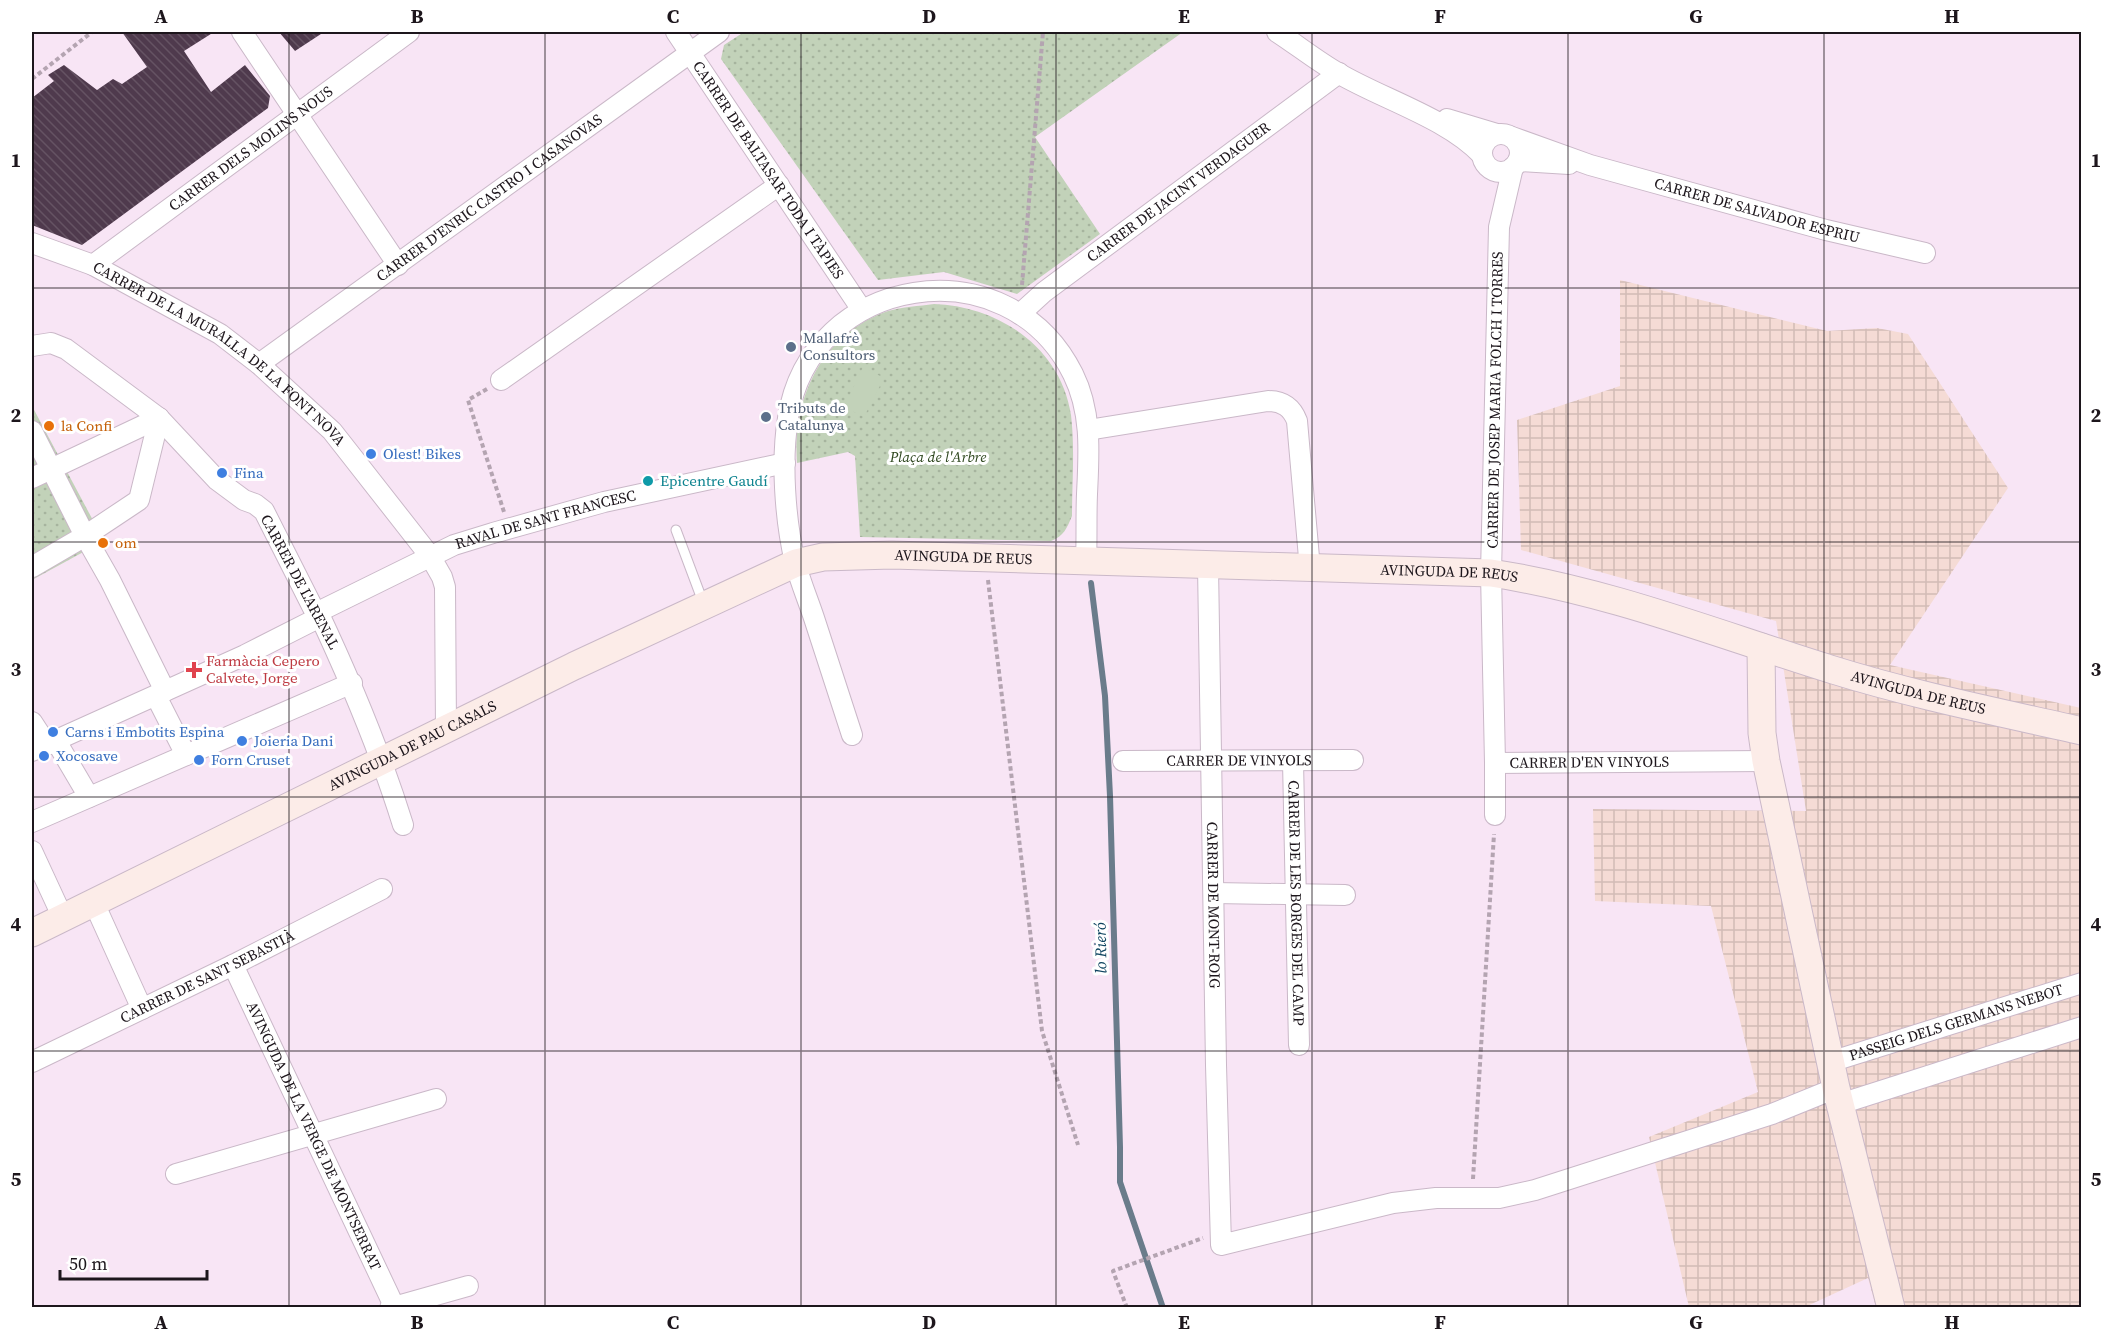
<svg xmlns="http://www.w3.org/2000/svg" width="2113" height="1339" viewBox="0 0 2113 1339" font-family="'Source Serif 4',serif">
<style>
.industrial{fill:url(#industrial-grid)}
.green{fill:url(#green-dots)}
.pitch{fill:#c2d2b9}
.lines{fill:none;stroke-linecap:round;stroke-linejoin:round}
.stream{stroke:#6a7c8b;stroke-width:6}
.building{fill:url(#building-back-hatch)}
.lane-casing{stroke:#cab8c8;stroke-width:11}
.street-casing{stroke:#cab8c8;stroke-width:22}
.secondary-casing{stroke:#cab8c8;stroke-width:29}
.path{stroke:#b4a4b1;stroke-width:4;stroke-dasharray:4.5 3;stroke-linecap:butt}
.lane{stroke:#fff;stroke-width:9}
.street{stroke:#fff;stroke-width:20}
.secondary{stroke:#fcece8;stroke-width:27}
.grid{fill:none;stroke:#1d161c;stroke-width:1.5;stroke-opacity:0.55}
.service-dot{fill:#5c6f8a;stroke:#fff;stroke-width:2}
.food-dot{fill:#e8710a;stroke:#fff;stroke-width:2}
.shop-dot{fill:#3f7fe0;stroke:#fff;stroke-width:2}
.culture-dot{fill:#0f9aa8;stroke:#fff;stroke-width:2}
.health-dot{fill:#e0444e;stroke:#fff;stroke-width:2}
.labels{text-anchor:middle;stroke-width:6;stroke-linejoin:round;paint-order:stroke}
.street-label{font-size:15px;fill:#1d161c;stroke:#fff}
.service-label{font-size:15px;fill:#4e5e75;stroke:#fff;text-anchor:start}
.food-label{font-size:15px;fill:#c56008;stroke:#fff;text-anchor:start}
.shop-label{font-size:15px;fill:#366cbe;stroke:#fff;text-anchor:start}
.park-label{font-size:15px;font-style:italic;fill:#2e471e;stroke:#fff}
.culture-label{font-size:15px;fill:#0d838f;stroke:#fff;text-anchor:start}
.health-label{font-size:15px;fill:#be3a42;stroke:#fff;text-anchor:start}
.water-label{font-size:16px;font-style:italic;fill:#0f4460;stroke:#fff}
.neatline{fill:none;stroke:#1d161c;stroke-width:2}
.grid-label{font-size:20px;text-anchor:middle;font-weight:bold;fill:#1d161c}
</style>
<defs>
<pattern id="industrial-grid" width="8" height="8" patternUnits="userSpaceOnUse" patternTransform="scale(1.5)"><rect width="8" height="8" fill="#f5dbd5"/><path d="M0 4h8M4 0v8" fill="none" stroke="#d2bbb6"/></pattern>
<pattern id="green-dots" width="8" height="8" patternUnits="userSpaceOnUse" patternTransform="scale(1.5)"><rect width="8" height="8" fill="#c2d2b9"/><path d="M2 2h.1M6 6h.1" fill="none" stroke="#a6b49e" stroke-width="1.8" stroke-linecap="round"/></pattern>
<pattern id="building-back-hatch" width="6" height="6" patternUnits="userSpaceOnUse" patternTransform="scale(1.5)"><rect width="6" height="6" fill="#4f3a4d"/><path d="M-1 5l2 2M0 0l6 6M5-1l2 2" fill="none" stroke="#655363"/></pattern>
</defs>
<rect width="100%" height="100%" fill="#f8e5f5"/>
<path class="industrial" d="M1620,280L1827,331L1877,328L1908,334L2008,488L1890,665L2081,708V1307H1876L1868,1278L1805,1307H1689L1649,1137L1758,1092L1711,906L1595,901L1593,809L1806,811L1776,621L1521,550L1517,420L1620,386Z"/>
<g class="green">
<path d="M744,32H1183L1035,137L1100,234L1017,294L944,272L878,280L721,59L724,45Z"/>
<path d="M934,304C999,306 1061,348 1071,415C1075,448 1072,483 1072,516C1067,528 1064,536 1051,541L860,537L855,456L848,452L797,463C792,397 823,333 888,311C902,307 919,306 934,304Z"/>
<path d="M32,406L96,526L98,544L32,580Z"/>
</g>
<path class="pitch" d="M863,367L884,378L864,417L844,407Z"/>
<g class="lines">
<path class="stream" d="M1091,583L1105,696L1110,796L1120,1147V1182L1163,1308"/>
</g>
<g class="building">
<path d="M122,32H214L184,51L211,92L245,65L270,96L268,108L82,245L32,225V98L54,81L48,75L64,65L97,90L113,79L122,84L147,67Z"/>
<path d="M279,32H324L295,51Z"/>
</g>
<g class="lines">
<defs>
<path id="lane" d="M676,530L703,602"/>
<g id="street">
<path d="M242,32L398,265"/>
<path id="s1" d="M676,32L862,310"/>
<path d="M1277,32C1297,45 1317,61 1338,73C1382,99 1447,118 1482,155"/>
<path d="M1447,119L1497,134"/>
<circle cx="1501" cy="153" r="19"/>
<path id="s2" d="M1512,137L1590,165L1826,230L1925,253"/>
<path d="M1518,161L1569,164"/>
<path id="s3" d="M1513,167L1499,227L1491,573L1495,763L1766,761"/>
<path id="s4" d="M32,243L93,265L220,334L259,364L332,431L343,445L430,556L442,577L445,587L446,729"/>
<path id="s5" d="M93,265L409,32"/>
<path id="s6" d="M1020,314L1044,292L1339,73"/>
<path d="M32,346L51,343L66,349L159,418L217,480L244,500L255,504L264,511L313,608L318,612C351,682 380,751 403,825"/>
<path id="s7" d="M259,364L719,32"/>
<path d="M501,380L779,185"/>
<path d="M159,418L139,500L85,536L110,580L165,691"/>
<path d="M1088,430L1268,401C1283,401 1292,408 1297,421L1310,569"/>
<path d="M32,431L85,536L32,567"/>
<path d="M32,478L159,418"/>
<path id="s8" d="M1208,566L1216,1065L1221,1245L1393,1203L1436,1198H1499L1535,1190L1772,1114L1836,1088"/>
<path d="M156,696L186,755"/>
<path d="M32,722L47,745"/>
<path d="M852,735C839,696 827,657 814,618C808,600 800,581 795,562C785,519 781,461 788,418C810,274 1008,243 1073,374C1092,412 1089,453 1087,494C1086,516 1087,539 1086,562"/>
<path d="M56,741L89,797"/>
<path id="s9" d="M32,751L245,655L318,618V612L454,545L493,533L604,502L785,463"/>
<path id="s10" d="M1123,761L1353,760"/>
<path id="s11" d="M1293,761L1299,1045"/>
<path d="M1495,815V763"/>
<path d="M32,822L352,683"/>
<path d="M32,851L63,918"/>
<path d="M1214,893L1345,895"/>
<path d="M94,903L142,1009"/>
<path id="s12" d="M233,965L395,1308"/>
<path id="s13" d="M32,1062L233,965L382,889"/>
<path id="s14" d="M1830,1062L2082,983"/>
<path d="M1840,1104L2082,1027"/>
<path d="M176,1174L436,1099"/>
<path d="M390,1308L468,1286"/>
</g>
<g id="secondary">
<path d="M1761,647L1762,733L1766,761L1836,1088L1891,1308"/>
<path id="s15" d="M32,933L574,666L796,563L823,557L892,555L1491,573C1609,591 1717,634 1830,669C1913,695 1998,712 2082,731"/>
</g>
</defs>
<use href="#lane" class="lane-casing"/>
<use href="#street" class="street-casing"/>
<use href="#secondary" class="secondary-casing"/>
<g class="path">
<path d="M32,79L92,32"/>
<path d="M1022,285L1043,32"/>
<path d="M487,389L468,400L504,512"/>
<path d="M988,580L1042,1031L1078,1145"/>
<path d="M1473,1179L1494,834"/>
<path d="M1127,1308L1113,1271L1203,1238"/>
</g>
<use href="#lane" class="lane"/>
<use href="#street" class="street"/>
<use href="#secondary" class="secondary"/>
</g>
<path class="grid" d="M289,32V1308M545,32V1308M801,32V1308M1056,32V1308M1312,32V1308M1568,32V1308M1824,32V1308M32,288H2082M32,542H2082M32,797H2082M32,1051H2082"/>
<g class="service-dot">
<circle cx="791" cy="347" r="6"/>
<circle cx="766" cy="417" r="6"/>
</g>
<g class="food-dot">
<circle cx="49" cy="426" r="6"/>
<circle cx="103" cy="543" r="6"/>
</g>
<g class="shop-dot">
<circle cx="371" cy="454" r="6"/>
<circle cx="222" cy="473" r="6"/>
<circle cx="53" cy="732" r="6"/>
<circle cx="242" cy="741" r="6"/>
<circle cx="44" cy="756" r="6"/>
<circle cx="199" cy="760" r="6"/>
</g>
<circle class="culture-dot" cx="648" cy="481" r="6"/>
<path class="health-dot" d="M191 661h6v6h6v6h-6v6h-6v-6h-6v-6h6z"/>
<g class="labels">
<g class="street-label">
<text dy="5" stroke="none"><textPath href="#s5" startOffset="196">CARRER DELS MOLINS NOUS</textPath></text>
<text dy="5" stroke="none"><textPath href="#s1" startOffset="166">CARRER DE BALTASAR TODA I TÀPIES</textPath></text>
<text dy="5" stroke="none"><textPath href="#s6" startOffset="200">CARRER DE JACINT VERDAGUER</textPath></text>
<text dy="5" stroke="none"><textPath href="#s7" startOffset="284">CARRER D'ENRIC CASTRO I CASANOVAS</textPath></text>
<text dy="5" stroke="none"><textPath href="#s2" startOffset="256">CARRER DE SALVADOR ESPRIU</textPath></text>
<text dy="5" stroke="none"><textPath href="#s4" startOffset="220">CARRER DE LA MURALLA DE LA FONT NOVA</textPath></text>
<text transform="translate(1495 400) rotate(-89)" y="5">CARRER DE JOSEP MARIA FOLCH I TORRES</text>
<text dy="5" stroke="none"><textPath href="#s9" startOffset="568">RAVAL DE SANT FRANCESC</textPath></text>
<text dy="5" stroke="none"><textPath href="#s15" startOffset="1017">AVINGUDA DE REUS</textPath></text>
<text dy="5" stroke="none"><textPath href="#s15" startOffset="1503">AVINGUDA DE REUS</textPath></text>
<text transform="translate(300 582) rotate(62)" y="5">CARRER DE L'ARENAL</text>
<text dy="5" stroke="none"><textPath href="#s15" startOffset="1989">AVINGUDA DE REUS</textPath></text>
<text dy="5" stroke="none"><textPath href="#s15" startOffset="424">AVINGUDA DE PAU CASALS</textPath></text>
<text dy="5" stroke="none"><textPath href="#s10" startOffset="116">CARRER DE VINYOLS</textPath></text>
<text dy="5" stroke="none"><textPath href="#s3" startOffset="692">CARRER D'EN VINYOLS</textPath></text>
<text dy="5" stroke="none"><textPath href="#s11" startOffset="142">CARRER DE LES BORGES DEL CAMP</textPath></text>
<text dy="5" stroke="none"><textPath href="#s8" startOffset="339">CARRER DE MONT-ROIG</textPath></text>
<text dy="5" stroke="none"><textPath href="#s13" startOffset="195">CARRER DE SANT SEBASTIÀ</textPath></text>
<text dy="5" stroke="none"><textPath href="#s14" startOffset="132">PASSEIG DELS GERMANS NEBOT</textPath></text>
<text dy="5" stroke="none"><textPath href="#s12" startOffset="189">AVINGUDA DE LA VERGE DE MONTSERRAT</textPath></text>
</g>
<g class="service-label">
<text x="803" y="343">Mallafrè<tspan x="803" dy="17">Consultors</tspan></text>
<text x="778" y="413">Tributs de<tspan x="778" dy="17">Catalunya</tspan></text>
</g>
<g class="food-label">
<text x="61" y="431">la Confi</text>
<text x="115" y="548">om</text>
</g>
<g class="shop-label">
<text x="383" y="459">Olest! Bikes</text>
<text x="234" y="478">Fina</text>
<text x="65" y="737">Carns i Embotits Espina</text>
<text x="254" y="746">Joieria Dani</text>
<text x="56" y="761">Xocosave</text>
<text x="211" y="765">Forn Cruset</text>
</g>
<g class="park-label">
<text x="938" y="462">Plaça de l'Arbre</text>
</g>
<g class="culture-label">
<text x="660" y="486">Epicentre Gaudí</text>
</g>
<g class="health-label">
<text x="206" y="666">Farmàcia Cepero<tspan x="206" dy="17">Calvete, Jorge</tspan></text>
</g>
<g class="water-label">
<text transform="translate(1100 948) rotate(-91)" y="6">lo Rieró</text>
</g>
</g>
<rect width="2113" height="1339" fill="none" stroke="#ffffff" stroke-width="66"/>
<path d="M60 1270v9h147v-9" fill="none" stroke="#1d161c" stroke-width="3"/>
<text x="69" y="1270" font-size="18" fill="#1d161c" stroke="#ffffff" stroke-width="4.5" paint-order="stroke">50 m</text>
<rect x="33" y="33" width="2047" height="1273" class="neatline"/>
<g class="grid-label">
<text x="161" y="23">A</text>
<text x="417" y="23">B</text>
<text x="673" y="23">C</text>
<text x="929" y="23">D</text>
<text x="1184" y="23">E</text>
<text x="1440" y="23">F</text>
<text x="1696" y="23">G</text>
<text x="1952" y="23">H</text>
<text x="16" y="167">1</text>
<text x="2096" y="167">1</text>
<text x="16" y="422">2</text>
<text x="2096" y="422">2</text>
<text x="16" y="676">3</text>
<text x="2096" y="676">3</text>
<text x="16" y="931">4</text>
<text x="2096" y="931">4</text>
<text x="16" y="1186">5</text>
<text x="2096" y="1186">5</text>
<text x="161" y="1329">A</text>
<text x="417" y="1329">B</text>
<text x="673" y="1329">C</text>
<text x="929" y="1329">D</text>
<text x="1184" y="1329">E</text>
<text x="1440" y="1329">F</text>
<text x="1696" y="1329">G</text>
<text x="1952" y="1329">H</text>
</g>
</svg>
